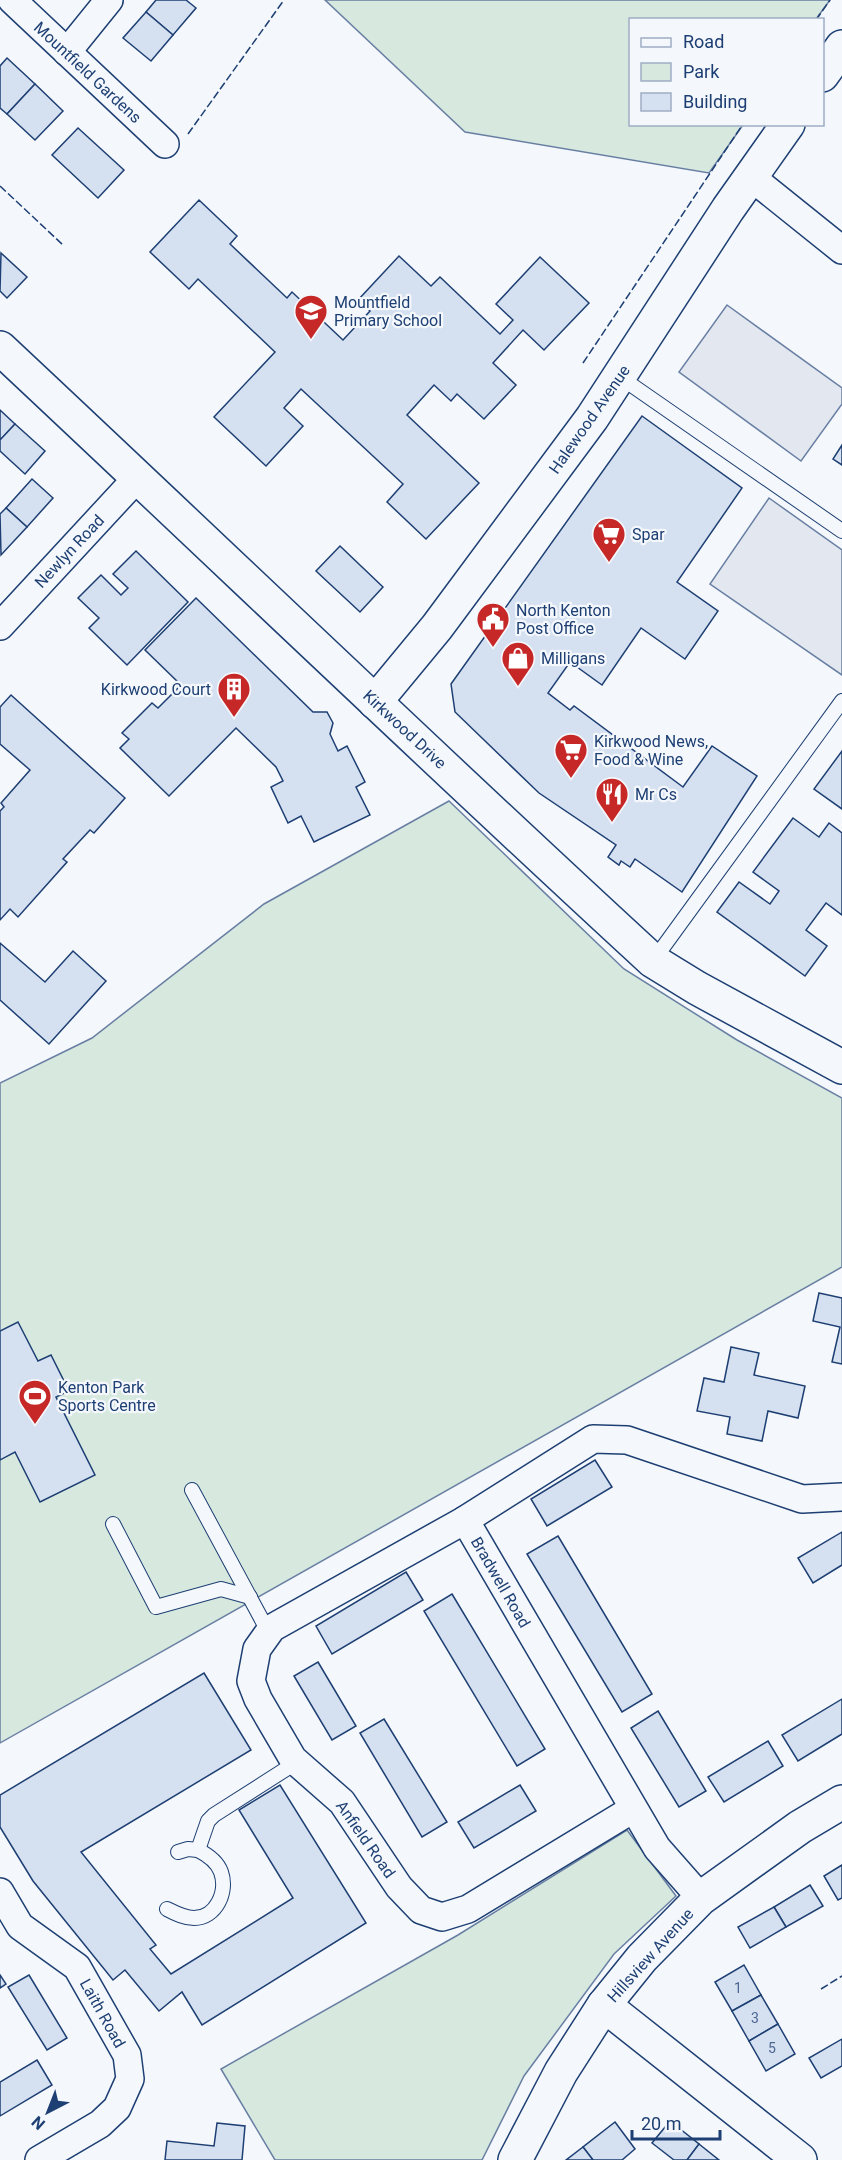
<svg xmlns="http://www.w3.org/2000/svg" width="842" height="2160" viewBox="0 0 842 2160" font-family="Roboto,sans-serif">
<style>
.green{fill:#d7e8df;stroke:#687fa3;stroke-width:1.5}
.parking{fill:#e3e8f0;stroke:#687fa3;stroke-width:1.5}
.building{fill:#d5e0f0;stroke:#1d3f73;stroke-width:1.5}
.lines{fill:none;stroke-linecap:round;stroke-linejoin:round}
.service-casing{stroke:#1d3f73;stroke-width:16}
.minor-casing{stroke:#1d3f73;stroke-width:30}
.tertiary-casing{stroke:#1d3f73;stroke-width:36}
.service{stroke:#f4f7fb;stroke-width:14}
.minor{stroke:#f4f7fb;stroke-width:27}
.tertiary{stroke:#f4f7fb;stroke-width:33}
.fence{stroke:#1d3f73;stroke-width:1.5;stroke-dasharray:8 3;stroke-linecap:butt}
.labels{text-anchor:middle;stroke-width:4.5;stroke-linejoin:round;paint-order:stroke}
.number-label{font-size:14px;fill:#4b6792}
.street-label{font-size:16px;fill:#1d3f73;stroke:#f4f7fb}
.poi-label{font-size:16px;fill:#1d3f73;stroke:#f4f7fb;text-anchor:start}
</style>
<rect width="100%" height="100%" fill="#f4f7fb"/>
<g class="green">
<path d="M325,0H830L816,19L630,20V124L743,125L709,173L465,132Z"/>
<path d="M449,801L624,969L737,1040L842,1098V1267L0,1743V1083L92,1038L264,904Z"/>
<path d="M627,1830L676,1896L614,1954L524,2076L482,2160H275L221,2069L458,1935Z"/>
</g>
<g class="parking">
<path d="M727,305L842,388V404L801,461L679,372Z"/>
<path d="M769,498L842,550V675L710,584Z"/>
</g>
<g class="building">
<path d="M156,0H186L196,8L173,35L146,12Z"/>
<path d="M146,12L173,35L151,61L123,38Z"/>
<path d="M7,58L35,84L7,114L0,108V66Z"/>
<path d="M35,84L63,111L35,140L7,114Z"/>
<path d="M78,128L124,170L98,198L52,155Z"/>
<path d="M199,200L237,236L230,244L287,298L292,292L343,340L370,311L358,300L399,256L431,286L440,277L500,334L513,320L496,304L540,257L589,303L544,350L523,330L493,363L516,385L484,419L457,394L451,401L434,385L407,415L479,483L426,539L387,502L403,484L301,389L284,408L303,426L266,466L214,417L275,352L198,279L189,289L150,252Z"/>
<path d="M1,253L27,277L7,298L0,291Z"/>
<path d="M0,410L15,424L0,440Z"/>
<path d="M642,416L742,488L677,582L718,611L685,659L641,628L602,685L570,662L548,693L570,710L574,706L683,787L712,746L757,776L682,892L635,859L630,867L621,861L619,865L608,857L616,845L539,793L455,712L451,684Z"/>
<path d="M15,424L45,451L25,474L0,451V440Z"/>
<path d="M842,445V465L833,459Z"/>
<path d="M32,479L53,498L27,527L6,508Z"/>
<path d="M6,508L27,527L1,555L0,514Z"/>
<path d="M340,546L383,587L360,612L316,571Z"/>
<path d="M136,551L188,602L127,665L89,628L99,618L78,598L101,575L121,595L128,588L113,574Z"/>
<path d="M196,598L313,712H327L333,723L330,734L338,751L347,746L365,782L356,787L370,815L314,842L301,816L288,823L271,787L283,781L276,767L236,728L169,796L120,748L129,739L122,733L152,703L158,708L181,685L145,650Z"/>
<path d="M11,695L125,798L94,833L90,830L63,859L67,862L18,917L10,909L0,920V811L4,807L1,803L30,770L0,744V707Z"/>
<path d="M842,751V809L814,789Z"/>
<path d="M793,818L819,837L829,823L842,833V915L826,903L806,930L827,946L805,976L717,912L739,882L770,904L779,891L753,872Z"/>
<path d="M0,943L45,982L73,951L106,981L49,1044L0,1000Z"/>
<path d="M819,1293L842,1298V1364L832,1362L840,1327L813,1321Z"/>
<path d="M18,1322L38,1361L51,1355L69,1391L56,1397L95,1475L40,1502L15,1452L0,1460V1331Z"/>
<path d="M731,1347L759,1353L754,1375L805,1386L798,1418L768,1411L762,1441L727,1434L730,1417L697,1411L704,1378L724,1382Z"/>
<path d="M595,1460L612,1487L547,1526L531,1499Z"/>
<path d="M842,1532V1565L813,1583L798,1558Z"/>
<path d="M558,1536L652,1694L622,1712L527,1554Z"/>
<path d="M406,1572L423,1600L332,1654L316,1626Z"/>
<path d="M452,1594L545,1749L517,1766L424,1611Z"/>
<path d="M318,1662L356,1726L332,1740L294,1676Z"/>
<path d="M204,1673L251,1750L81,1852L156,1945L150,1949L171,1974L293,1898L239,1810L280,1785L366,1923L202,2025L182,1992L159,2011L125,1970L113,1980L33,1881L0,1827V1795Z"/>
<path d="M842,1699V1734L798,1761L782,1735Z"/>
<path d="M658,1711L706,1791L679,1807L631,1728Z"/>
<path d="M384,1719L447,1822L422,1837L360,1733Z"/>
<path d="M768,1741L783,1766L724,1802L708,1777Z"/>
<path d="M520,1785L536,1811L474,1848L458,1822Z"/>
<path d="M842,1865V1898L838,1900L824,1876Z"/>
<path d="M810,1885L823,1906L786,1927L774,1907Z"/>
<path d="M774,1907L786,1927L750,1948L738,1927Z"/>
<path d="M744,1965L761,1995L732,2011L715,1982Z"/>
<path d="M0,1975L6,1984L0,1988Z"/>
<path d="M29,1975L67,2038L47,2050L8,1987Z"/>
<path d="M761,1995L778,2024L749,2041L732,2011Z"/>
<path d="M778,2024L795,2054L766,2071L749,2041Z"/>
<path d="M842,2039V2066L821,2078L809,2058Z"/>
<path d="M37,2060L52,2085L0,2116V2082Z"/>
<path d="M670,2121L699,2144L687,2160H674L652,2143Z"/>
<path d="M615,2122L635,2149L622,2160H593L583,2147Z"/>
<path d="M217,2123L245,2126L242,2160H165L167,2141L214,2146Z"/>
<path d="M699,2144L719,2160H687Z"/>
<path d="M583,2147L593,2160H566Z"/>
</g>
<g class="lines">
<defs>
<g id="service">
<path d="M620,377L842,531"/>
<path d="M653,961L842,701"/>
<path d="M192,1490L269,1633"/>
<path d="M113,1524L156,1607L221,1589L250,1597"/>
<path d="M178,1852L188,1849L198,1850"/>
<path d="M167,1909C175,1913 184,1918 194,1918C216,1918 228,1892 221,1872C217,1861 208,1855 198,1850L208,1821L214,1815L297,1762"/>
</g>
<g id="minor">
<path d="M12,0L165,144"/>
<path d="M67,52L109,0"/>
<path d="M751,177L842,250"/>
<path d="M0,626L138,477"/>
<path d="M465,1520L272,1628L257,1649L251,1681L258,1699L293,1759L342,1802L399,1887L421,1910L442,1917L468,1909L633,1809"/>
<path d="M0,1892L20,1926L77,1967L127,2055L130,2079L117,2108L100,2124L39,2160"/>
<path d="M701,1898L657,1848L465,1520L593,1439L627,1440L802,1499L842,1497"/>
</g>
<g id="tertiary">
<path d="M822,75L842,47"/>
<path d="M0,348C218,552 433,759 653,961L697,988L842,1067"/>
<path d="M375,702L437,627L592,418L728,209L788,124"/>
<path d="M604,2005L800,2160"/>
<path d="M515,2160L561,2072L604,2005L642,1958L701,1898L800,1827L842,1802"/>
</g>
</defs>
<use href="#service" class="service-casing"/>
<use href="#minor" class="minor-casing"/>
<use href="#tertiary" class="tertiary-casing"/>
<use href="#service" class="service"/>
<use href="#minor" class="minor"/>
<use href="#tertiary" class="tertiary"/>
<g class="fence">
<path d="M816,20L830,0"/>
<path d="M188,134L284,0"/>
<path d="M0,186L63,245"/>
<path d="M583,363L743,124"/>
<path d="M821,1989L842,1976"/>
</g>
</g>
<defs>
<symbol id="school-pin" viewBox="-11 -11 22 30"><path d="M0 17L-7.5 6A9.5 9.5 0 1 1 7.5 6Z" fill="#c62828" stroke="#f4f7fb"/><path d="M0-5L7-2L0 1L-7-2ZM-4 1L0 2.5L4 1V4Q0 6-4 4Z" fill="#fff"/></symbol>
<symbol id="supermarket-pin" viewBox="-11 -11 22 30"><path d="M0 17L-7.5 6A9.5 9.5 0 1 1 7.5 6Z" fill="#c62828" stroke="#f4f7fb"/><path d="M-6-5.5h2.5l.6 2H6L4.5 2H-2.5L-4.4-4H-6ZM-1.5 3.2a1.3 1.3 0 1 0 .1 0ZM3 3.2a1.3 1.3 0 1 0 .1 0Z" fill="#fff"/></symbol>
<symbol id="civic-pin" viewBox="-11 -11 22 30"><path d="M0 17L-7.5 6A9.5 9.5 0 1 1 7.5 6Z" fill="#c62828" stroke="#f4f7fb"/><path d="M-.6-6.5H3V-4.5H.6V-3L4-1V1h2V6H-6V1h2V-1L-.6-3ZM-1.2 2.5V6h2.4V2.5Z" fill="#fff"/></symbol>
<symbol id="shop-pin" viewBox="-11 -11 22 30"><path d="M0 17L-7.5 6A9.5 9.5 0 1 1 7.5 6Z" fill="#c62828" stroke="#f4f7fb"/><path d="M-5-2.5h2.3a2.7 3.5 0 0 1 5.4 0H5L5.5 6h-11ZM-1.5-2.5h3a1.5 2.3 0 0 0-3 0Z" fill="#fff"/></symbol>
<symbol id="building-pin" viewBox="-11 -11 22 30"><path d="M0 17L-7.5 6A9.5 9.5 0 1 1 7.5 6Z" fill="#c62828" stroke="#f4f7fb"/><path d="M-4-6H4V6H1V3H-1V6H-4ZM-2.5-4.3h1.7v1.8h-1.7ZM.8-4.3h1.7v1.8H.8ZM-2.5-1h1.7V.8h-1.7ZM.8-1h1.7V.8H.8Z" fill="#fff"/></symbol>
<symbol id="restaurant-pin" viewBox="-11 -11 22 30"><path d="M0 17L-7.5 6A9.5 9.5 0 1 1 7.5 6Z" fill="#c62828" stroke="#f4f7fb"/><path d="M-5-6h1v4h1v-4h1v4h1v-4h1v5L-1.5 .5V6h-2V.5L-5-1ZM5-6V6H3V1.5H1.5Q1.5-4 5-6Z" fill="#fff"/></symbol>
<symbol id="stadium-pin" viewBox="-11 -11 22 30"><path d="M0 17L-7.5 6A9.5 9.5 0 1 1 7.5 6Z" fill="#c62828" stroke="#f4f7fb"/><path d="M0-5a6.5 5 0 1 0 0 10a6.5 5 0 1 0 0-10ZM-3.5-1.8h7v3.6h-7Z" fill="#fff"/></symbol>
</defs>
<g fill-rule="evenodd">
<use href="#school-pin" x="292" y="292" width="38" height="52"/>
<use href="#supermarket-pin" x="590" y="515" width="38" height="52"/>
<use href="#civic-pin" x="474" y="600" width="38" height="52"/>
<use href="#shop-pin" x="499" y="639" width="38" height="52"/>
<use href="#building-pin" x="215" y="670" width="38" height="52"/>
<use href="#supermarket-pin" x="552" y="731" width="38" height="52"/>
<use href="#restaurant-pin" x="593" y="775" width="38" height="52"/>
<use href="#stadium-pin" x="16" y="1377" width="38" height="52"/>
</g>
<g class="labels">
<g class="number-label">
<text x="738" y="1993">1</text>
<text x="755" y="2023">3</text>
<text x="772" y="2053">5</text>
</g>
<g class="street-label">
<text transform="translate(88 72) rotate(43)" y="6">Mountfield Gardens</text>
<text transform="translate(589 419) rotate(-55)" y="6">Halewood Avenue</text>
<text transform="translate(69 551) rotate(-47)" y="6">Newlyn Road</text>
<text transform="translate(405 729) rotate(43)" y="6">Kirkwood Drive</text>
<text transform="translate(501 1582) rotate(60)" y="6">Bradwell Road</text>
<text transform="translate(366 1839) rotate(55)" y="6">Anfield Road</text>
<text transform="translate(650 1955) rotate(-48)" y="6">Hillsview Avenue</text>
<text transform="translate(103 2013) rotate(61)" y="6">Laith Road</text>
</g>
<g class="poi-label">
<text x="334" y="308">Mountfield<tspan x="334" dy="18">Primary School</tspan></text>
<text x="632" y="540">Spar</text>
<text x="516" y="616">North Kenton<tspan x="516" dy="18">Post Office</tspan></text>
<text x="541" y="664">Milligans</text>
<text x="211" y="695" text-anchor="end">Kirkwood Court</text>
<text x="594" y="747">Kirkwood News,<tspan x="594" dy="18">Food &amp; Wine</tspan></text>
<text x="635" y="800">Mr Cs</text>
<text x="58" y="1393">Kenton Park<tspan x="58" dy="18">Sports Centre</tspan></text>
</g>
</g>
<rect x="629" y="18" width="195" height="108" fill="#f4f7fb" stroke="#9eadc5" stroke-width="1.5"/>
<rect x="641" y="38" width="30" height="9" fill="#f4f7fb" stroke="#9eadc5" stroke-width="1.5"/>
<text x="683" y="48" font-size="18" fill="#1d3f73">Road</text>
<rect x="641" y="63" width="30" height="18" fill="#d7e8df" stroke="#9eadc5" stroke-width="1.5"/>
<text x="683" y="78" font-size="18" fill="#1d3f73">Park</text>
<rect x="641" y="93" width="30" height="18" fill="#d5e0f0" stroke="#9eadc5" stroke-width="1.5"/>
<text x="683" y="108" font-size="18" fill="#1d3f73">Building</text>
<g transform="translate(48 2112) rotate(222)" stroke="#f4f7fb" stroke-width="4.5" paint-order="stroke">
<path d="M0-4.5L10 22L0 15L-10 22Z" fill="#1d3f73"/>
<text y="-9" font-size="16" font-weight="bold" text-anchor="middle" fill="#1d3f73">N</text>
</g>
<path d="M632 2130v9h88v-9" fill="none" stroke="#1d3f73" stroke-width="3"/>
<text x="641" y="2130" font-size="18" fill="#1d3f73" stroke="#f4f7fb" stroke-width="4.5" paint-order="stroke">20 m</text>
</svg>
